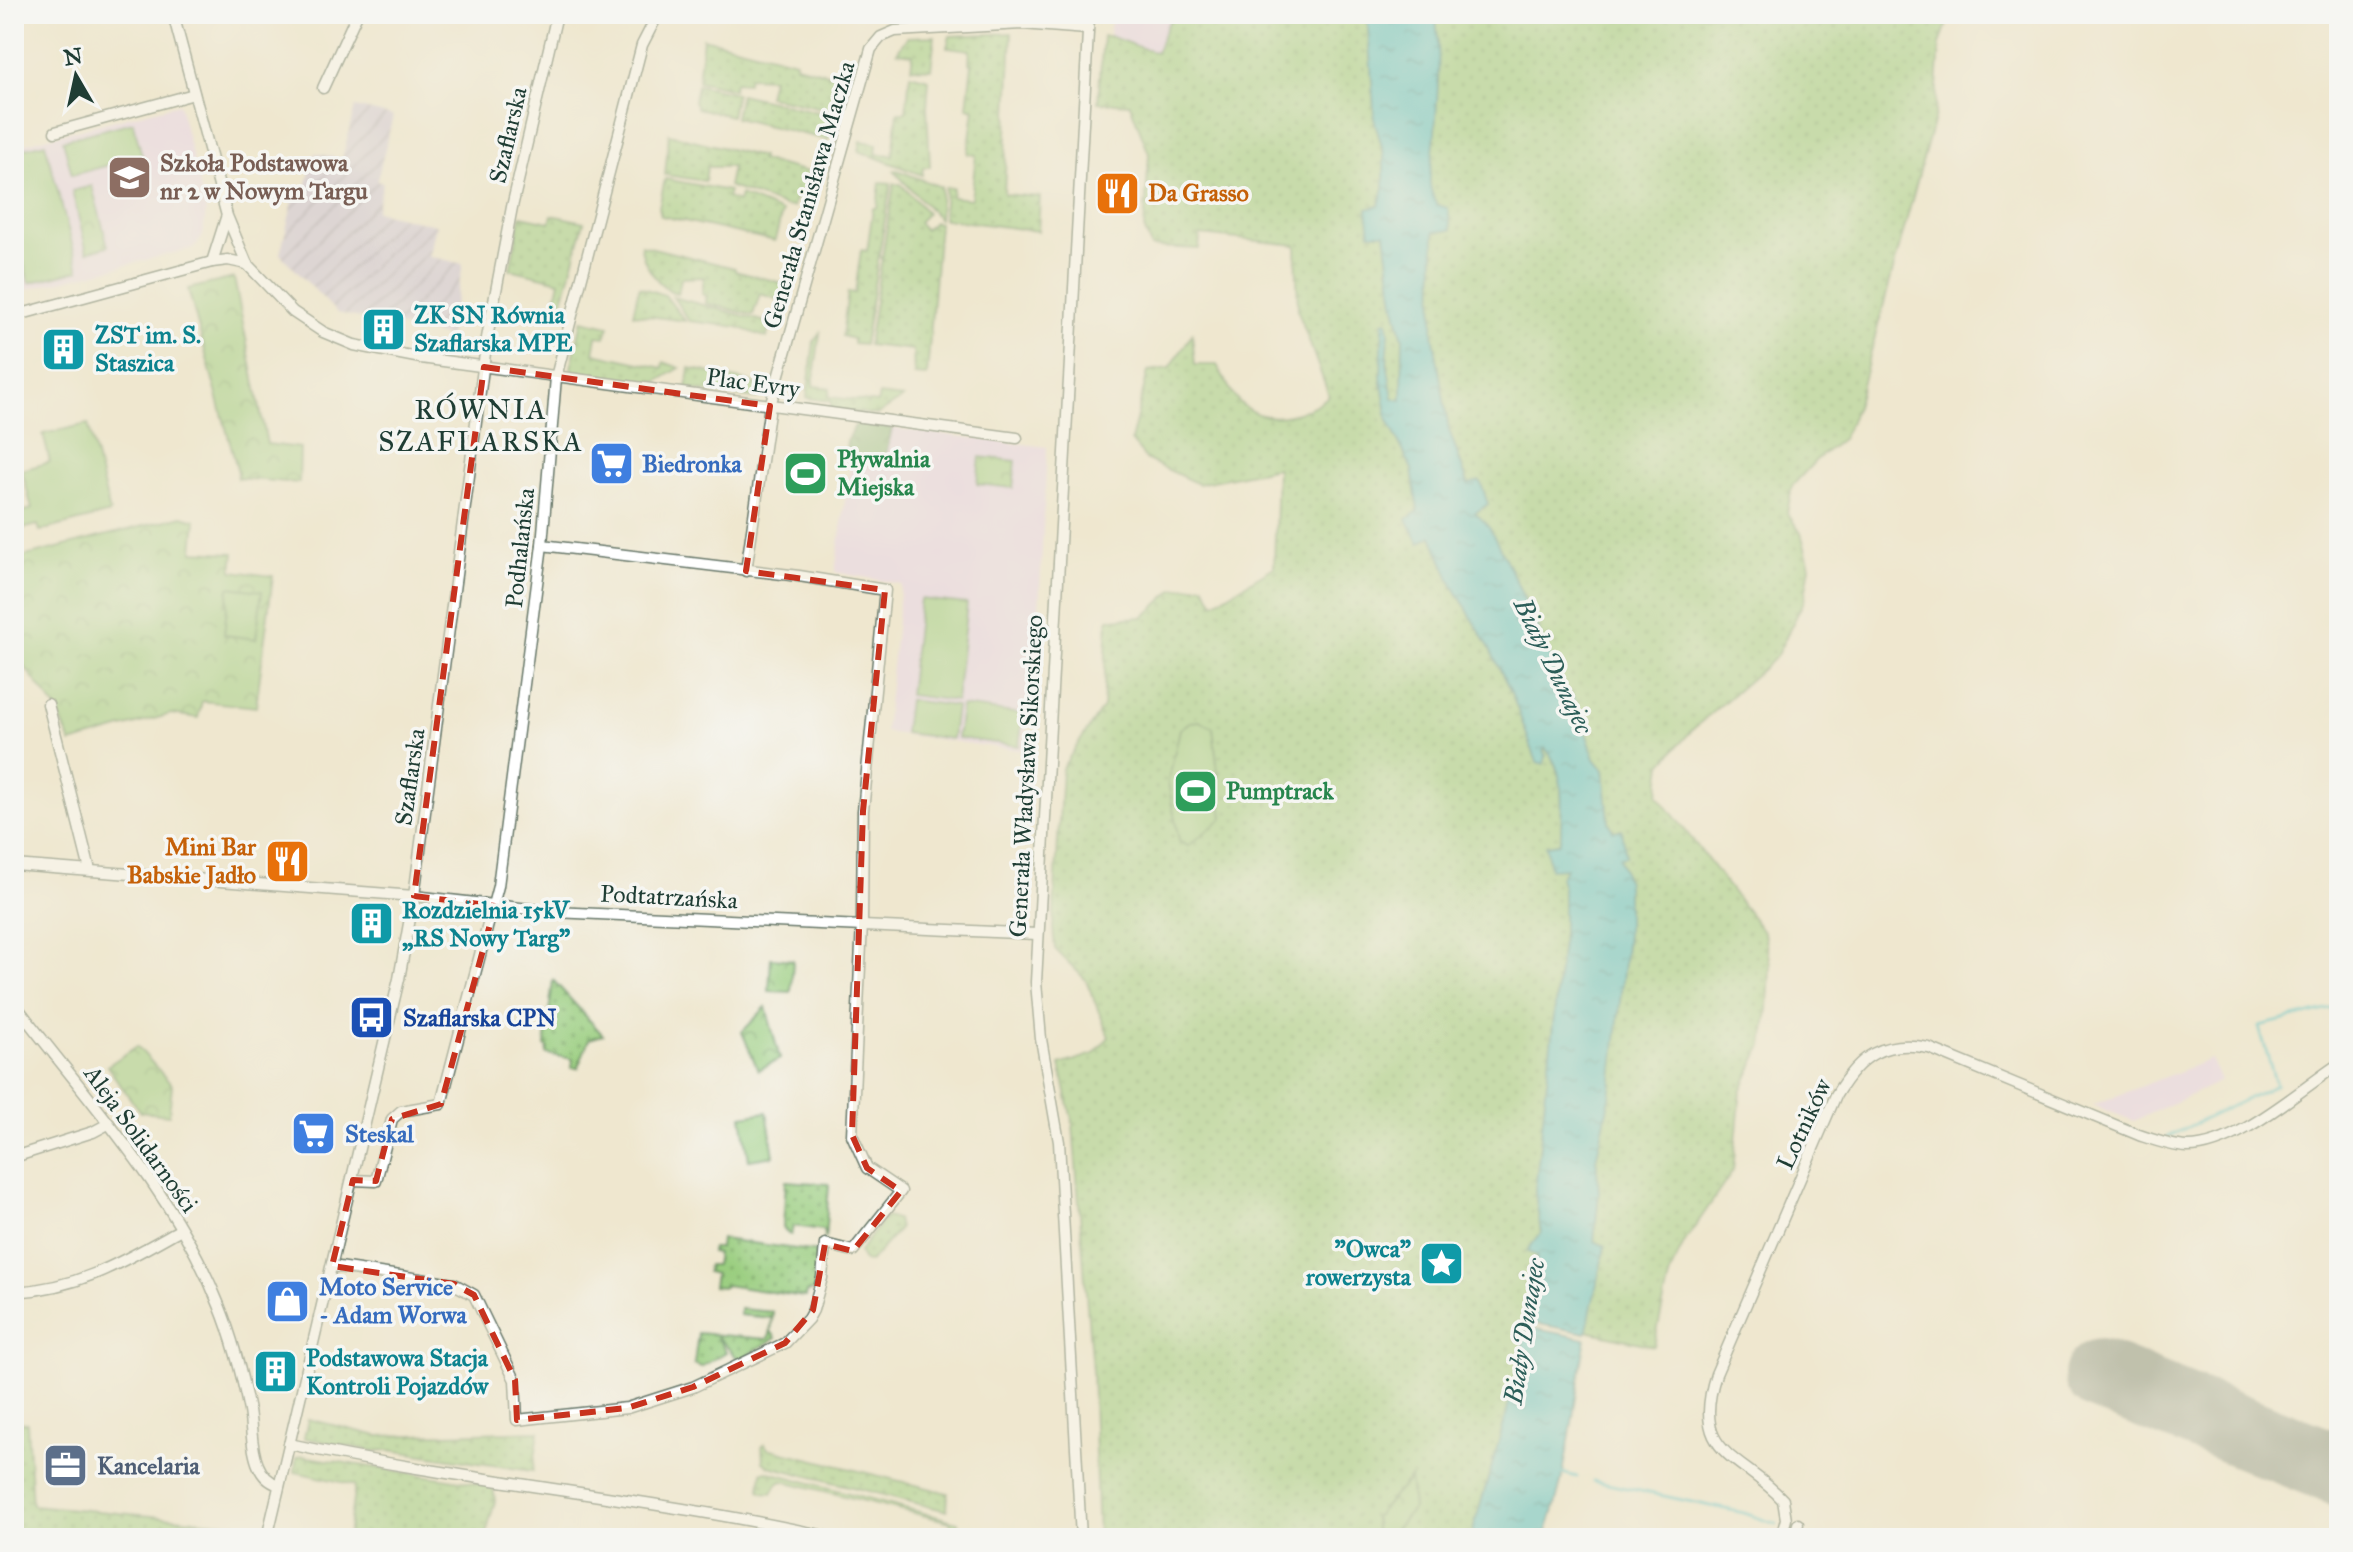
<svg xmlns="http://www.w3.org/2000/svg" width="2353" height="1552" viewBox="0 0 2353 1552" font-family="'IM FELL Great Primer',serif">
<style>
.built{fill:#e7d2ef}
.industrial{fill:url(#industrial-furrows)}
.grass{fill:url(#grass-dots);stroke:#5c8559;stroke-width:2}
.forest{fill:url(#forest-crowns);stroke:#4c7650;stroke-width:2}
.park{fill:url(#park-crowns);stroke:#5c8559;stroke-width:2}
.pitch{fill:#99cd7e;stroke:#5c8559;stroke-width:2}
.water{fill:url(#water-ripples);stroke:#397f7e;stroke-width:2}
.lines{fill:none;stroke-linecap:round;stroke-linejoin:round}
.stream{stroke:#53c1c7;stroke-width:3}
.runway{stroke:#879282;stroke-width:72}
.minor-casing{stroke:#68786a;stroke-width:13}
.minor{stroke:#fff;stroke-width:10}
.marked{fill:none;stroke:#c8321e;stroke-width:6;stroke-dasharray:16 10;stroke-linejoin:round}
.labels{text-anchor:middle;stroke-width:7;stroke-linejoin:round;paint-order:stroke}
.street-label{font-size:24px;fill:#1f3d34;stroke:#f6f6f2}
.education-label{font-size:24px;font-weight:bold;fill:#785e54;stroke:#f6f6f2;text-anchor:start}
.food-label{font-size:24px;font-weight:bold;fill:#c56008;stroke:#f6f6f2;text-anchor:start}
.culture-label{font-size:24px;font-weight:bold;fill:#0d838f;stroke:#f6f6f2;text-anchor:start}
.leisure-label{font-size:24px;font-weight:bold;fill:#27864d;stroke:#f6f6f2;text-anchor:start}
.shop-label{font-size:24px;font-weight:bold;fill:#366cbe;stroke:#f6f6f2;text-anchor:start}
.transit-label{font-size:24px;font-weight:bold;fill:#164399;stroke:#f6f6f2;text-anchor:start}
.service-label{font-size:24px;font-weight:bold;fill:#4e5e75;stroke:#f6f6f2;text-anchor:start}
.water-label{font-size:26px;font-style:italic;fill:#2c5e59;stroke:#f6f6f2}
.quarter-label{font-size:28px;letter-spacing:2px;fill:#1f3d34;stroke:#f6f6f2}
</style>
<defs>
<pattern id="industrial-furrows" width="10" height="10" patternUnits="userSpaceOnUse" patternTransform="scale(2)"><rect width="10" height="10" fill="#c8bfd8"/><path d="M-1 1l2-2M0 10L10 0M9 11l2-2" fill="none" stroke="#a29cb0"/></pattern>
<pattern id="grass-dots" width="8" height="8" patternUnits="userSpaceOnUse" patternTransform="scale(2)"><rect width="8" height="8" fill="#99cd7e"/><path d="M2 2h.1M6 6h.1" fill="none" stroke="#7ca868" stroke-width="1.8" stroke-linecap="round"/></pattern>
<pattern id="forest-crowns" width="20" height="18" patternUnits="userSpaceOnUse" patternTransform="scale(2)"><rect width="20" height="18" fill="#7ab06d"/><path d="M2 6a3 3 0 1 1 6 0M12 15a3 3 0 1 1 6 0" fill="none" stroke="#63905a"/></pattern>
<pattern id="park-crowns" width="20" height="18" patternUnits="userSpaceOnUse" patternTransform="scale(2)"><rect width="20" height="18" fill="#99cd7e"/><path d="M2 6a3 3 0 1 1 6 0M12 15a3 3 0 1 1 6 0" fill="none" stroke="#7ca868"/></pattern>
<pattern id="water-ripples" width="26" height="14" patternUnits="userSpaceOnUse" patternTransform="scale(2)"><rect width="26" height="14" fill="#53c1c7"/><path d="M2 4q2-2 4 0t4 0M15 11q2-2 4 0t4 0" fill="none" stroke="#449ea2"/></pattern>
</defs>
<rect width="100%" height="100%" fill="#f6f6f2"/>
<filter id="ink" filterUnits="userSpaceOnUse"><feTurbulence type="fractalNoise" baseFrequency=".0125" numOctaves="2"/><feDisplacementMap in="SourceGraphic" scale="16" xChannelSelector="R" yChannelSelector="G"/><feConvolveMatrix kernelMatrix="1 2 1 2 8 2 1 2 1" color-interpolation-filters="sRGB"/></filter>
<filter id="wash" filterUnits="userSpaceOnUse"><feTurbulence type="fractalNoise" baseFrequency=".006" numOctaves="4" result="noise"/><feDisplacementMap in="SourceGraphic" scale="32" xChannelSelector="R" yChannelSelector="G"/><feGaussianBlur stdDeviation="1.8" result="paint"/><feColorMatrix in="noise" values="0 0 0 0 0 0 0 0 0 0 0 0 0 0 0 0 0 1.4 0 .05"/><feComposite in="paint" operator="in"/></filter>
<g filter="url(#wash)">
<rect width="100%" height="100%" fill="#efe7cf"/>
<g class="built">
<path d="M1112,14H1175L1167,25L1157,53L1109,36Z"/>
<path d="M179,104L206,210L203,236L194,248L25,290L14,245V146Z"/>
<path d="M856,424L1047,447L1039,608L1024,751L885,732L901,584L835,572Z"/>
<path d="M2211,1059L2221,1081L2134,1121L2093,1105Z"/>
</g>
<path class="industrial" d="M355,107L393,116L377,181L383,183L376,211L436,225L429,256L463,264L449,337L337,313L280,254L296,189L305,191L315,153L342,159Z"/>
<g class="grass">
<path d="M1175,14H1367L1375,122L1384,154V188L1379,206L1368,209L1385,232L1394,302L1403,339L1402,400L1393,399C1388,375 1385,354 1389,330L1384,338L1381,377L1388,420L1412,469L1418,511L1432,536L1452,584L1489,647L1511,692L1537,762L1545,748C1567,773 1561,806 1561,837L1559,843L1547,845L1567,867L1560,877L1563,887V933L1535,1192L1541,1233L1528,1251L1537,1256L1528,1322L1505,1420L1471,1538H1098L1092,1371L1073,1125L1060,1065L1094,1054L1109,1037L1086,980L1055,949L1053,928L1062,768L1103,707L1108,619L1144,617L1174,589L1204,585L1214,603L1274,567L1277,468L1198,484L1147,460L1131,441L1148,371L1170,368L1192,334L1195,365H1217C1224,377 1231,395 1241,404C1267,427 1305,415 1329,396L1298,311L1296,245L1200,235L1199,249L1151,247L1144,228L1149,154L1130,104L1098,102L1103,36H1109L1156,53L1167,25Z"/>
<path d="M1435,14H1950L1940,45L1935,115L1856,407L1843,438L1816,460L1792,486L1787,513L1801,533L1810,566L1804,601L1776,657L1692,730L1662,764L1658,795L1764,933L1770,964L1768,1009L1763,1045L1741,1091L1733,1171L1684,1243L1670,1273L1654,1346L1586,1331L1605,1246L1594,1241L1599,1192L1596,1159L1610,1094L1627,933V883L1619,857L1622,830L1613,831L1609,822L1604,771L1595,759L1574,698L1559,683L1549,653L1509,566L1475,513L1488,504L1480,482L1469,485L1449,430L1433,334L1434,232L1451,230C1444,218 1434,204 1431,192C1426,173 1433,165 1433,149C1435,104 1442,59 1435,14Z"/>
<path d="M1012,33L1004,194L1040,197L1038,231L943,219L945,187L953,188L952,197L971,199L976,155L968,154L974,109L967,107L972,64L969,63L970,50L947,47L950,36Z"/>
<path d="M935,36L931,69L911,68L913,54L897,52L907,37Z"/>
<path d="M703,38L796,61V65L842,77L848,58L857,60L851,86L842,90L836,111L768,96L772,78L749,77L747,83L735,82L733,89L698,81Z"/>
<path d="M910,74L929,79L927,107L930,167H923L922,175L859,151L861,141L877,144L876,154L893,155L898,112H906Z"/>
<path d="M697,85L736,93L731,116L697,108L694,101Z"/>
<path d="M740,94L835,116L828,140L735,118Z"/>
<path d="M669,134L761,157L760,160L812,173L817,179L814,189L806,187L804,194L797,193L793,207L784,206L728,186L732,167H707L705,181L665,175Z"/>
<path d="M897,170L941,187L939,219L894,171Z"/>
<path d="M665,179L729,191L727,198L738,202L740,195L782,212L775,241L661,216L659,207Z"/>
<path d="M880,182L891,183L864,345L853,344V339L842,336L848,292L855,293L861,250L867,251L873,208H877Z"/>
<path d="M894,184H901L927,213L918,222L925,230L934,222L939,223L927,376L914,375L913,350L868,345Z"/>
<path d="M552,215L584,222L559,317L552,316L560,281L510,269L521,216L550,222Z"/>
<path d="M641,245L735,268V271L786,284L791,266L798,267L791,294L784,301L760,294L753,315L705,303L707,296L702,294L704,277L681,278L678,294C660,289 641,263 641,245Z"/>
<path d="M639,287L665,295L685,321L633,314Z"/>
<path d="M673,297L770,323L767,338L738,327L689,321Z"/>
<path d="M582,320L609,326L605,337L597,336L594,353L663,368L664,362L680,368L653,384L575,372L571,368Z"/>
<path d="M820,333L813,386L830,388L829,397L877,403L879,395L903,398L877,415L831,409V401L807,398L814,341Z"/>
<path d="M690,368L754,383V385L766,389L765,395L755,399L687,389Z"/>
<path d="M553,980L603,1035L589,1039L578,1068H572L573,1059L547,1054L548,1048L545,1046Z"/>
<path d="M786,1181L829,1184L825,1240L823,1230L793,1226L791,1235L788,1234L783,1227Z"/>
<path d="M885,1217L897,1219L899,1229L872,1260L869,1262L864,1261L859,1252Z"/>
<path d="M721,1239L819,1252L814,1291L806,1292L805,1297L725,1285L724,1287L713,1286L715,1274L707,1272L708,1265H715L717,1253L711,1252L712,1248H720Z"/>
<path d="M740,1309L773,1312L771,1331L776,1338L739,1360L716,1335L726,1352L701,1367L694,1364L698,1333L767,1339L770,1335L772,1318L740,1315Z"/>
<path d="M308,1419L378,1436L539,1431L533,1471L389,1450L375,1451L304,1438Z"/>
<path d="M14,1422L27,1423L32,1505L250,1525V1538H65L14,1533Z"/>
<path d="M765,1444L767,1448L948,1493L947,1511L769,1466L763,1462L762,1446Z"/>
<path d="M302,1456L493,1486L495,1501L485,1538H279L282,1528L348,1536L355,1485L295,1472L296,1458Z"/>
<path d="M766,1471L958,1522L960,1537L954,1538L950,1522L783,1481L777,1484L772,1493L762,1492L760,1489L762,1473Z"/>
</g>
<path class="forest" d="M856,424L892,428L884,464H845L847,440Z"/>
<g class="park">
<path d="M92,186L108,246L87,252L72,191Z"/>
<path d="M234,278L267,444L300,448L299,483L237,478L238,472L188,289Z"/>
<path d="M980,457L1016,461L1013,488L977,484Z"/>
<path d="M182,516L196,520L193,551L234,553L232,571L273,576L256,707L202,701L198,718L171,714L71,743L56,708L14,653V559Z"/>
<path d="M771,958L793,960L791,992L769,991Z"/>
<path d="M766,1007L780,1059L758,1070L742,1032Z"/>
<path d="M137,1046L172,1085L169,1115L140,1112L107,1066Z"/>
<path d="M1410,1478L1413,1509L1387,1538H1376L1374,1518Z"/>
</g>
<g class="pitch">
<path d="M133,122L142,156L72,175L63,140Z"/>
<path d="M45,143L79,270L29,283L14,227V151Z"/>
<path d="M88,424L110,513L40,531L38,525L14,531V514L32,509L22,470L50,462L43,434Z"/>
<path d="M229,587L262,591L256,639L224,635Z"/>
<path d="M920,599L967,604L956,701L909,695Z"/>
<path d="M908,700L956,706L952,739L904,733Z"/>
<path d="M961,706L1023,714L1019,746L957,738Z"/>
<path d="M1200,721L1213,727L1223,818L1188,846L1179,841L1168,782L1180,729L1190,722Z"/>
<path d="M767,1112L774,1156L749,1160L742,1116Z"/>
</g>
<g class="water">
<path d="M1367,14H1435C1440,43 1439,72 1437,102C1436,118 1435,135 1433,152C1431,175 1425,182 1437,205L1448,208L1451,230L1434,232L1433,334L1449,430L1468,484L1480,481L1488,504L1475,513L1488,525L1509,566L1549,653L1559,683L1574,698L1595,759L1604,770L1609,822L1613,831L1622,830L1626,856L1619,857L1627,883V933L1610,1097L1596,1159L1599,1192L1594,1241L1605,1246L1586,1333L1528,1322L1537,1256L1527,1251L1541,1233L1535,1192L1563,933V887L1560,877L1566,868L1550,869L1546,845L1559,843L1561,837C1561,806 1567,772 1545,748L1543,751L1546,756L1544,764L1537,762L1511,692L1489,647L1452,584L1432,536L1419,543L1407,519L1418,511L1412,469L1388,420L1381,377L1383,322L1387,321L1389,330L1387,363L1393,398L1402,400L1403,339L1394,302L1385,233H1370L1367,209L1379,206L1384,188V154L1375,122Z"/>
<path d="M1527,1327L1586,1339C1573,1406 1568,1474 1545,1538H1471L1505,1420Z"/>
</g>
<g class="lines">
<g class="stream">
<path d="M2167,1137L2276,1085L2259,1026L2339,1007"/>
<path d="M1562,1473L1577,1477"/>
<path d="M1593,1481L1744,1513L1776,1524"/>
<path d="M1802,1537L1805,1538"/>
</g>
<path class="runway" d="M2100,1375L2339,1470"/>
</g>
</g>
<g filter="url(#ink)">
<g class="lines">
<defs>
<g id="minor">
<path d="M173,14L227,216L247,264L293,312L323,332L354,345L421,358L1017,438"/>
<path d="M323,88L357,14"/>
<path d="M55,132L194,94"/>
<path d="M212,262L226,218"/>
<path d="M14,316L212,262L228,260L247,264"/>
<path d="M746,571L770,406L871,49L881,37L895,31L1022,24L1087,29"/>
<path d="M48,704L90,870"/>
<path d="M14,865L414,896L555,912L1037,934"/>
<path d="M14,1003C87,1099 174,1191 219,1305C233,1339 242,1375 249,1411C252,1428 251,1449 258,1465C262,1475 269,1482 279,1485"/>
<path d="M14,1157L93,1132L108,1124"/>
<path d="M353,1180L376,1181L392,1119L401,1111L441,1104L498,886L542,545L556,377L642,45L658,14"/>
<path d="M332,1266L454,1284L474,1295L515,1380L517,1420L627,1408L693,1387L785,1343L808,1319L813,1310L822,1278L825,1244L853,1251L901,1191L867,1168L852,1135L862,924L863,811L885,590L799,576L542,545"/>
<path d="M14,1292C81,1288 124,1261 181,1229"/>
<path d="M289,1444C469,1483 654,1497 834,1538"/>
<path d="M267,1538L399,979L414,896L487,338L512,207L557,14"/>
<path d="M1081,1538L1059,1142L1041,1039L1036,982L1089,14"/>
<path d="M1781,1538L1786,1519L1783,1500C1740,1454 1690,1455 1716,1374L1836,1095C1859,1056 1883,1039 1929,1048L2139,1135C2154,1140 2170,1146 2187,1147C2236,1148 2299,1090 2339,1064"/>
<path d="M1794,1538L1798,1524"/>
</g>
</defs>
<use href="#minor" class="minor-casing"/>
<use href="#minor" class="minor"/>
</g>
</g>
<path d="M0 0H2353V1552H0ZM484,367L770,406L746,571L885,590L863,811L852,1135L867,1168L901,1191L853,1251L825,1244L813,1310L785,1343L693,1387L627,1408L517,1420L515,1380L474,1295L454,1284L332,1266L353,1180L376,1181L392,1119L441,1104L495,906L414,896Z" fill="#efe7cf" fill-opacity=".55" fill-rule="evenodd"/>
<path class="marked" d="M484,367L770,406L746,571L885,590L863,811L852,1135L867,1168L901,1191L853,1251L825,1244L813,1310L785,1343L693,1387L627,1408L517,1420L515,1380L474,1295L454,1284L332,1266L353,1180L376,1181L392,1119L441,1104L495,906L414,896Z"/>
<defs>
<symbol id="school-square" viewBox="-11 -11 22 22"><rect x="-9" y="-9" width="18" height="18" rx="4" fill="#8d6e63" stroke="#f6f6f2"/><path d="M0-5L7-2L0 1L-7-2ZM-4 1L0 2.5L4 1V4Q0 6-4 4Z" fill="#fff"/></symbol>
<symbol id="restaurant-square" viewBox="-11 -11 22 22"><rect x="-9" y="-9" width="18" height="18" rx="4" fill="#e8710a" stroke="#f6f6f2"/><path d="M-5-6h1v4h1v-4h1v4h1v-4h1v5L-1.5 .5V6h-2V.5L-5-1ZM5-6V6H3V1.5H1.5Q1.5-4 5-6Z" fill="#fff"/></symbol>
<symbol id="building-square" viewBox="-11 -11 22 22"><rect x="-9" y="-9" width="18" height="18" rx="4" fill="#0f9aa8" stroke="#f6f6f2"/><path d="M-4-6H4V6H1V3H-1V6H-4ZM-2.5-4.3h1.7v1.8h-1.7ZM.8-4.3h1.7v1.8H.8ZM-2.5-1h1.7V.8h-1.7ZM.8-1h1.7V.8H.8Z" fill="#fff"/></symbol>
<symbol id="supermarket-square" viewBox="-11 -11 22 22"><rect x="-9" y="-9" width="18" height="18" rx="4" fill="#3f7fe0" stroke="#f6f6f2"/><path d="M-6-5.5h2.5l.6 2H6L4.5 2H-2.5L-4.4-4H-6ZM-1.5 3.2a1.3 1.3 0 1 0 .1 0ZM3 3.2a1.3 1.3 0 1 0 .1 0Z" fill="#fff"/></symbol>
<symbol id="stadium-square" viewBox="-11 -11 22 22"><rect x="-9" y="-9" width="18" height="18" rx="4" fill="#2e9e5b" stroke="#f6f6f2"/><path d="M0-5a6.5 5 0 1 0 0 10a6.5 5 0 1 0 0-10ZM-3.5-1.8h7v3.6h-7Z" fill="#fff"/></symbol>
<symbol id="bus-square" viewBox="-11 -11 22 22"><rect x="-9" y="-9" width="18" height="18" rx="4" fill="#1a4fb4" stroke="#f6f6f2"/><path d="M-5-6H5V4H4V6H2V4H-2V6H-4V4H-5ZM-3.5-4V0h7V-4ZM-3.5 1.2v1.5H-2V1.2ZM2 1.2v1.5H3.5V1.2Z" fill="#fff"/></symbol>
<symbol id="sight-square" viewBox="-11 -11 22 22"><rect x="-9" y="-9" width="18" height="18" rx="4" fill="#0f9aa8" stroke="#f6f6f2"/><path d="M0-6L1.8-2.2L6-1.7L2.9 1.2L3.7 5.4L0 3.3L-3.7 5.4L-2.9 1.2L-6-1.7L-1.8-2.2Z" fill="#fff"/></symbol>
<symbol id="shop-square" viewBox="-11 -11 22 22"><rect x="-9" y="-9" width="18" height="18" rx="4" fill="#3f7fe0" stroke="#f6f6f2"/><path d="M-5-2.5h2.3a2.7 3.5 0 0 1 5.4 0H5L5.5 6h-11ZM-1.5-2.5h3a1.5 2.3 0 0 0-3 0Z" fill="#fff"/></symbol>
<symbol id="office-square" viewBox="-11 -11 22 22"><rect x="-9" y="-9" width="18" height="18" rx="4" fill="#5c6f8a" stroke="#f6f6f2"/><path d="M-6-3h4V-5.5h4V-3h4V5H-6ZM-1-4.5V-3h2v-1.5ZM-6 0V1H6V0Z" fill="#fff"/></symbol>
</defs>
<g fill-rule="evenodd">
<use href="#school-square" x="104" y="152" width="51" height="51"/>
<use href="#restaurant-square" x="1092" y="168" width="51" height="51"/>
<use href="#building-square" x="358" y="304" width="51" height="51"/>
<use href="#building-square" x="38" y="324" width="51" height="51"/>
<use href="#supermarket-square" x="586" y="438" width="51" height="51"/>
<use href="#stadium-square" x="780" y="448" width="51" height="51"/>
<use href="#stadium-square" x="1170" y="766" width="51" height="51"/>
<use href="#restaurant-square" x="262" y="836" width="51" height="51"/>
<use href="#building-square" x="346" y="898" width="51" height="51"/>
<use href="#bus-square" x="346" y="992" width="51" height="51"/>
<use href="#supermarket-square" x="288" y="1108" width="51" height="51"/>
<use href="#sight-square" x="1416" y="1238" width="51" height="51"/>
<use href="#shop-square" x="262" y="1276" width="51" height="51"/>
<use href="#building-square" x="250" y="1346" width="51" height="51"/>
<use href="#office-square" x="40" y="1440" width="51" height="51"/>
</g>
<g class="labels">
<g class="street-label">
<text transform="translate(508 135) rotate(-77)" y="8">Szaflarska</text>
<text transform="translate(809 195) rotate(-74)" y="8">Generała Stanisława Maczka</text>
<text transform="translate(753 383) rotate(8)" y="8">Plac Evry</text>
<text transform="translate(520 548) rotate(-84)" y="8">Podhalańska</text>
<text transform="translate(1026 776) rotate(-87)" y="8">Generała Władysława Sikorskiego</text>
<text transform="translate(410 777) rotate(-82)" y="8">Szaflarska</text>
<text transform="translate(669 897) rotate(3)" y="8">Podtatrzańska</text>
<text transform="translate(1804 1124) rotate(-65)" y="8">Lotników</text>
<text transform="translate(141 1139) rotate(54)" y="8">Aleja Solidarności</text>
</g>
<g class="education-label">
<text x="160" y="171">Szkoła Podstawowa<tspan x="160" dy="28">nr 2 w Nowym Targu</tspan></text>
</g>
<g class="food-label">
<text x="1148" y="201">Da Grasso</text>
<text x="256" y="855" text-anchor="end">Mini Bar<tspan x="256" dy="28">Babskie Jadło</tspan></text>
</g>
<g class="culture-label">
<text x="414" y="323">ZK SN Równia<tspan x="414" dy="28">Szaflarska MPE</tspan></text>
<text x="95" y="343">ZST im. S.<tspan x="95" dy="28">Staszica</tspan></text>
<text x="402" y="918">Rozdzielnia 15kV<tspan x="402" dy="28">„RS Nowy Targ”</tspan></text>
<text x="1411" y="1257" text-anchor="end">"Owca"<tspan x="1411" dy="28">rowerzysta</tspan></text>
<text x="306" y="1366">Podstawowa Stacja<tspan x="306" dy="28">Kontroli Pojazdów</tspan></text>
</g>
<g class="leisure-label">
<text x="837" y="467">Pływalnia<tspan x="837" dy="28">Miejska</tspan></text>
<text x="1226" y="799">Pumptrack</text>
</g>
<g class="shop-label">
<text x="642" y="472">Biedronka</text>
<text x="345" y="1142">Steskal</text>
<text x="319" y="1295">Moto Service<tspan x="319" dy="28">- Adam Worwa</tspan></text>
</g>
<g class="transit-label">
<text x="403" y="1026">Szaflarska CPN</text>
</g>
<g class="service-label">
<text x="97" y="1474">Kancelaria</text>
</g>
<g class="water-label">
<text transform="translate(1554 666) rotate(64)" y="9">Biały Dunajec</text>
<text transform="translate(1524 1331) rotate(-81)" y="9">Biały Dunajec</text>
</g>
<g class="quarter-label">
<text x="481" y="419">RÓWNIA<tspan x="481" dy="32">SZAFLARSKA</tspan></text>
</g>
</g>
<rect width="2353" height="1552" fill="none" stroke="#f6f6f2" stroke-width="48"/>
<g transform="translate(76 76) rotate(351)" stroke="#f6f6f2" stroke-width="6" paint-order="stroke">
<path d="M0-6L14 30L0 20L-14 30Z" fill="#1f3d34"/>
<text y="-12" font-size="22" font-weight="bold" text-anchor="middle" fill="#1f3d34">N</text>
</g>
</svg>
